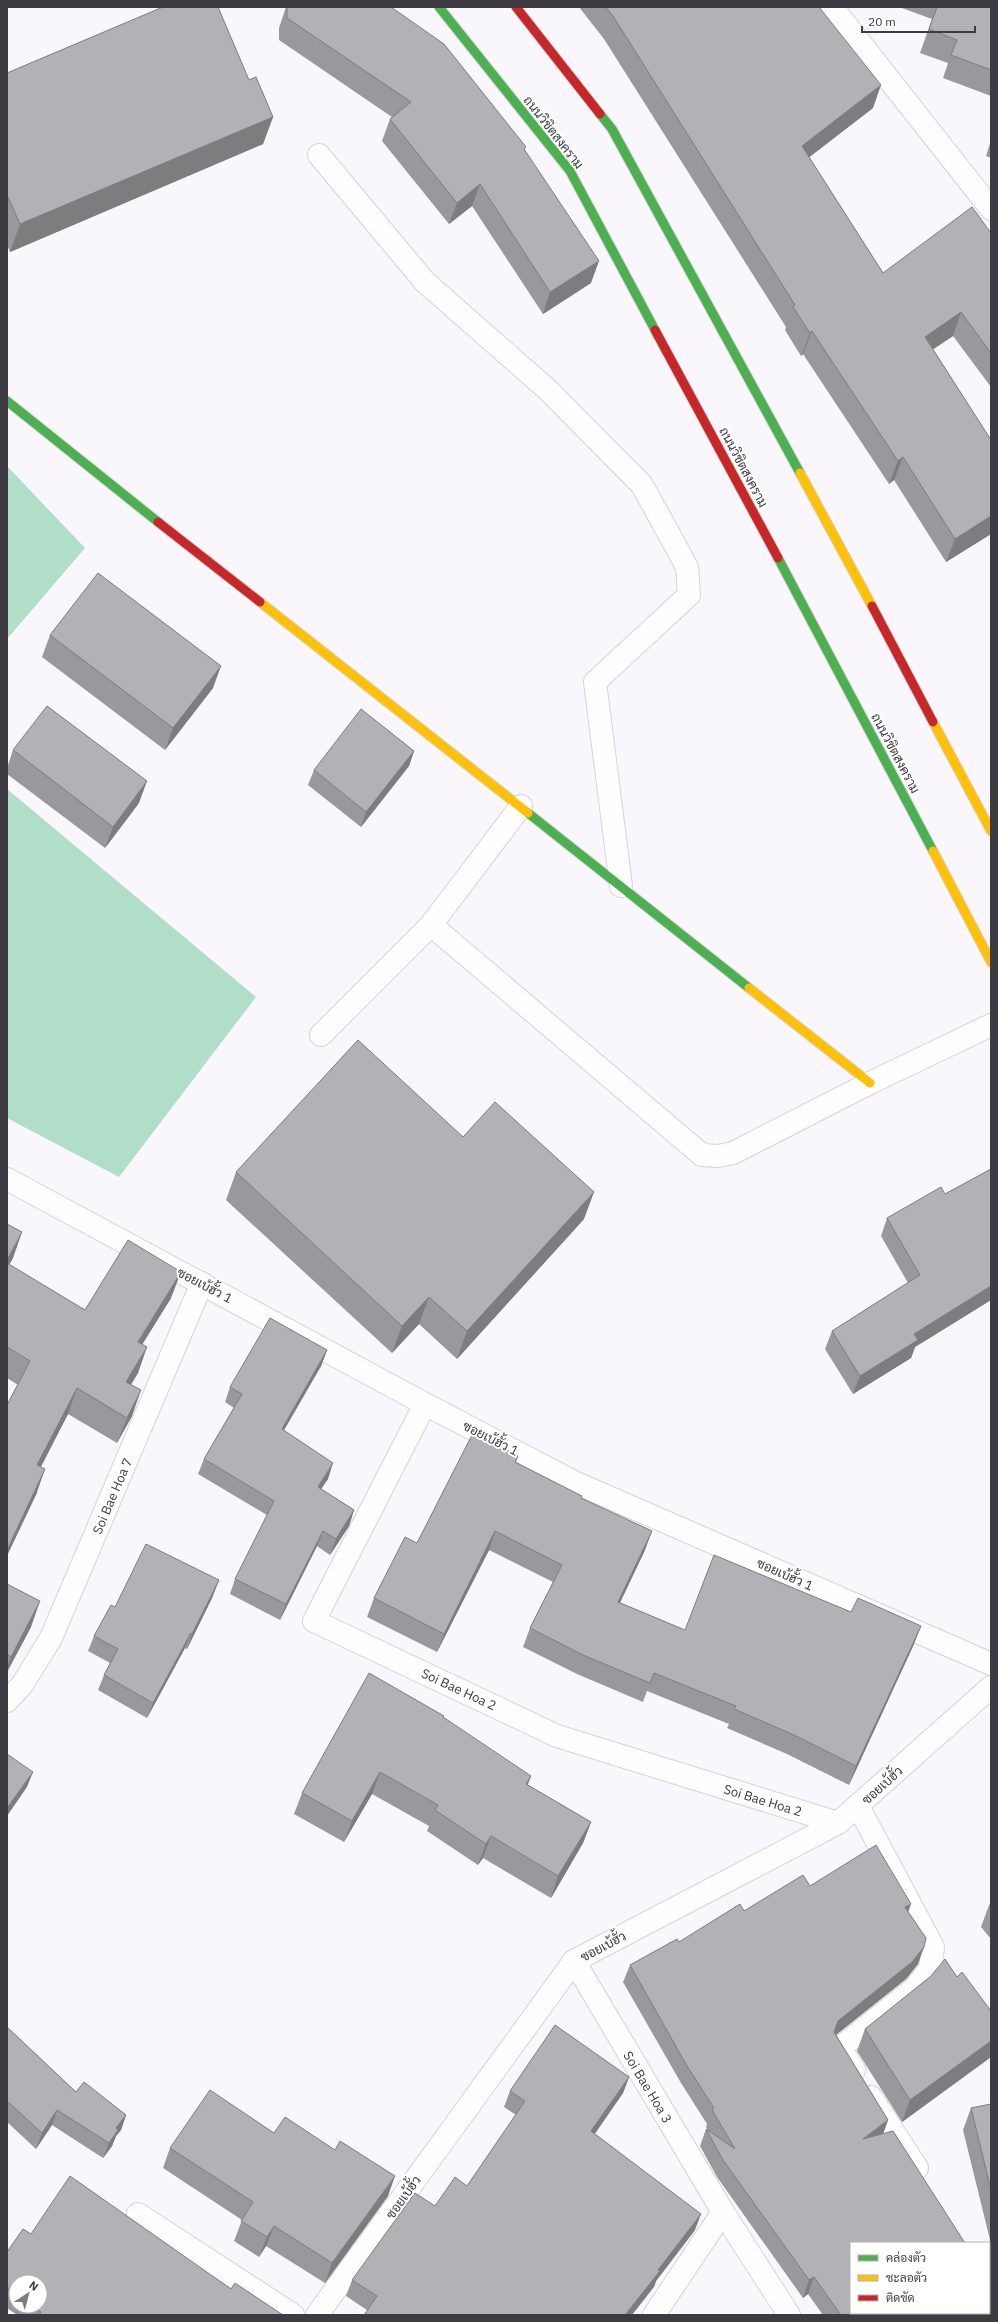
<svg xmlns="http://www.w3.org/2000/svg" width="998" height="2322" viewBox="0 0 998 2322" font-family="'IBM Plex Sans',Sarabun,sans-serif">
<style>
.forest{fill:#b0dec8}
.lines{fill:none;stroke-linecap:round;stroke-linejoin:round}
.street-casing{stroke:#d5d3d8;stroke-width:24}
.fast-casing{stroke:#d5d3d8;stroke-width:11}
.slow-casing{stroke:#d5d3d8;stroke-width:11}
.jam-casing{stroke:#d5d3d8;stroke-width:11}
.street{stroke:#fefeff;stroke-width:22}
.fast{stroke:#4caf50;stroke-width:9}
.slow{stroke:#ffc107;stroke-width:9}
.jam{stroke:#c62828;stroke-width:9}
.wall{fill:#9a989c;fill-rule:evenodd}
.shaded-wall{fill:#7d7c7f}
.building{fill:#b3b1b5;stroke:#7d7c7f}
.labels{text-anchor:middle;stroke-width:4;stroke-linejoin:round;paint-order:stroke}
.street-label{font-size:13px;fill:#3d3b41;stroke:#fff}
</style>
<rect width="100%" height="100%" fill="#f9f7fc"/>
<g class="forest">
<path d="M7,466L85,548L7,639Z"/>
<path d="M7,789L256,997L119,1177L7,1118Z"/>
</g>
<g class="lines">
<defs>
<g id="street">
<path d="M832,7L991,209"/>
<path d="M319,155L425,282L548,390L642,485L687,567L689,595L595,682L621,886"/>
<path d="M431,925L702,1155L718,1156L733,1153L870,1083L991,1025"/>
<path d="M321,1035L431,925L521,806"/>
<path d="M7,1179L425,1404L574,1482L991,1664"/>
<path d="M425,1404L314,1621L557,1736L838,1823"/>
<path d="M7,1701L22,1685L51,1638L202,1283"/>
<path d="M574,1961L723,2212L789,2315"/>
<path d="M854,2070L840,2048L915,1988L930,1969L933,1947L858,1806"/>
<path d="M871,2097L917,2168"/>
<path d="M138,2214L293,2315"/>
<path d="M317,2315L574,1961L838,1823L991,1687"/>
<path d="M654,2315L723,2212"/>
</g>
<g id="fast">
<path d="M439,7L570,171L655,330"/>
<path d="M600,114L612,129L800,473"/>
<path d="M7,401L158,522"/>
<path d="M778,558L933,851"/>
<path d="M528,813L749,988"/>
</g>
<g id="slow">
<path d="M800,473L872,606"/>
<path d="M260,602L528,813"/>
<path d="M933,722L991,831"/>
<path d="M933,851L991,962"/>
<path d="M749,988L870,1083"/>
</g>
<g id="jam">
<path d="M516,7L600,114"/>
<path d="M655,330L778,558"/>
<path d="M158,522L260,602"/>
<path d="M872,606L933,722"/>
</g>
</defs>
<use href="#street" class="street-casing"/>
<use href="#fast" class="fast-casing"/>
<use href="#slow" class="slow-casing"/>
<use href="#jam" class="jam-casing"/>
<use href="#street" class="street"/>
<use href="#fast" class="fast"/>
<use href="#slow" class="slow"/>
<use href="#jam" class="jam"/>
</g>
<g class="wall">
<path d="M286,7H391L525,150L591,283L543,314L472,206L449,224L382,141L390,119L392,117L279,40V28Z"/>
<path d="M579,7H819L873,108L809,157L883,273L991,233V387L953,336L933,349L991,440V534L946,562L894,480L889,484L803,354L801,356L785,330L786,327L604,39Z"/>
<path d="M899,7H991V96L943,78L948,63L920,53L932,19Z"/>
<path d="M7,73L249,80L273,117L263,144L10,252L7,245Z"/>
<path d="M991,140V158L986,156Z"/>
<path d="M50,635L213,688L165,750L42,657Z"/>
<path d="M13,750L139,803L105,848L7,774V768Z"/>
<path d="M414,751L409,766L361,827L308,785L314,770Z"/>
<path d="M463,1137L584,1219L457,1359L419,1324L392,1353L226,1200L236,1172Z"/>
<path d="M991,1169V1300L915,1347L911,1358L853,1394L825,1349L832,1331L908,1283L881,1236L887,1218L945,1194Z"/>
<path d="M7,1224L13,1258L9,1265L85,1310L171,1298L142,1345L138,1373L131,1384L132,1416L117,1443L68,1414L41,1467L36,1495L18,1385L7,1378Z"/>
<path d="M327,1350L321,1366L284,1430L328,1479L321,1489L354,1510L349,1526L330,1555L317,1546L280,1620L230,1594L235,1579L267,1515L198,1474L204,1459L234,1408L225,1402L230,1387Z"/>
<path d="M518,1456L516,1462L582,1498L645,1550L620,1603L685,1630L914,1644L849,1785L787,1754L727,1728L729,1724L647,1691L643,1702L577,1674L523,1647L530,1628L553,1582L489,1550L437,1652L367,1617L374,1598L417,1543Z"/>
<path d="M7,1584L31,1627L7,1672Z"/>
<path d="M213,1596L187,1649L185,1648L147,1718L98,1690L104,1675L110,1663L88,1651L94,1636L115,1607Z"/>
<path d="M443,1718L528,1785L591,1822L583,1843L551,1898L483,1858L478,1865L427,1831L429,1826L372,1794L344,1842L294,1814L302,1793Z"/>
<path d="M810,1886L908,1912L918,1964L906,1979L836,2035L888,2120L883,2134L851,2243L942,2315H823L808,2294L803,2298L717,2177L700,2146L706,2129L708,2130L706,2127L707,2124L681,2083L623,1982L630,1965L744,1911Z"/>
<path d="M991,1903V1939L981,1927L989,1905Z"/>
<path d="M957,1977L991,2011V2057L902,2122L857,2051L865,2029Z"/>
<path d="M7,2027L76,2092L126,2115L121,2130L116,2136L112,2146L103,2158L52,2125L36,2149L7,2122Z"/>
<path d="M629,2077L623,2093L595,2134L695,2230L656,2281L654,2287L367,2310L346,2296L352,2280L435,2206L467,2186L516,2115L504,2107L510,2091Z"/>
<path d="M991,2104V2244L963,2130L971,2108Z"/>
<path d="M274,2133L388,2196L325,2283L266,2246L259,2257L234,2241L242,2220L163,2168L170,2148Z"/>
<path d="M31,2234L231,2289L283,2315H17L7,2308V2252ZM16,2282L40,2306H16Z"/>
</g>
<g class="shaded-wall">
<path d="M881,85L873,108L794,169L802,146Z"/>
<path d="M273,117L263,144L10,252L20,224Z"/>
<path d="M480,184L472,206L449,224L457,203Z"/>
<path d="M599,261L591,283L543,314L550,292Z"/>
<path d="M961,312L953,336L917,360L925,337Z"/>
<path d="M812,331L803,354L801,356L810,333Z"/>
<path d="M903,457L894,480L889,484L898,461Z"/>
<path d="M991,516V534L946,562L955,539Z"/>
<path d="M221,666L213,688L165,750L173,728Z"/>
<path d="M414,751L409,766L361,827L366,812Z"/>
<path d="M147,781L139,803L105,848L113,827Z"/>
<path d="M594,1192L584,1219L457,1359L467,1331Z"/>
<path d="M22,1232L13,1258L7,1268V1260Z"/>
<path d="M181,1272L171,1298L128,1367L138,1342Z"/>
<path d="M991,1286V1300L915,1347L911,1358L853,1394L860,1376L914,1334Z"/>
<path d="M429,1297L419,1324L392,1353L402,1326Z"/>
<path d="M147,1347L138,1373L117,1408L126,1382Z"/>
<path d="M327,1350L321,1366L276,1444L282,1429Z"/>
<path d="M77,1388L68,1414L28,1491L37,1465Z"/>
<path d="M141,1390L132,1416L117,1443L127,1418Z"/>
<path d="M333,1463L328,1479L312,1502L318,1487Z"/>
<path d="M45,1469L36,1495L7,1556V1550Z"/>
<path d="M354,1510L349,1526L330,1555L336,1539Z"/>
<path d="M323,1531L317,1546L280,1620L286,1604Z"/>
<path d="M495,1531L489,1550L437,1652L444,1634Z"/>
<path d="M652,1531L645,1550L611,1621L618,1602Z"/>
<path d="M219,1580L213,1596L187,1649L192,1634Z"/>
<path d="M40,1601L31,1627L7,1672V1667L11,1657Z"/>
<path d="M921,1626L914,1644L849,1785L856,1766Z"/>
<path d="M191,1633L185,1648L147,1718L153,1703Z"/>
<path d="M33,1772L27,1787L7,1816V1808Z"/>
<path d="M380,1772L372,1794L344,1842L352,1821Z"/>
<path d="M531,1776L523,1798L526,1784Z"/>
<path d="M591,1822L583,1843L551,1898L558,1876Z"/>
<path d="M491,1836L483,1858L478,1865L486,1844Z"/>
<path d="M911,1904L905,1921V1907Z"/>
<path d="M924,1947L918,1964L906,1979L832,2038L828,2049L838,2021Z"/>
<path d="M991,2041V2057L902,2122L910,2100Z"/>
<path d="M629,2077L623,2093L585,2147L591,2131Z"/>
<path d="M57,2110L52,2125L36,2149L42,2133Z"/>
<path d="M126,2115L121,2130L116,2136L112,2146L103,2158L109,2143L116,2128Z"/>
<path d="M888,2120L882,2137L863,2139Z"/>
<path d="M395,2176L388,2196L325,2283L332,2263Z"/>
<path d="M701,2214L695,2230L656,2281L654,2287L632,2315H625L658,2270Z"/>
<path d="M274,2226L266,2246L259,2257L267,2237Z"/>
<path d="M814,2277L808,2294L803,2298L809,2280Z"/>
</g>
<g class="building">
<path d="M163,7H218L249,80L256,77L273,117L20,224L7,195V73Z"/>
<path d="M287,7H391L444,44L526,147L524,149L599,261L550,292L480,184L457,203L390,119L411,102L287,18Z"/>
<path d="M606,7H819L881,85L802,146L883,273L972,207L991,233V353L961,312L925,337L991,440V516L955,539L903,457L898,461L812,331L810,333L793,307L795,305L613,16Z"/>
<path d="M937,7H991V70L951,55L957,40L929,29Z"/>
<path d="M98,573L221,666L173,728L50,635Z"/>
<path d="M47,706L147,781L113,827L13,750Z"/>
<path d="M361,709L414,751L366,812L314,770Z"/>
<path d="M358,1040L463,1137L495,1102L594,1192L467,1331L429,1297L402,1326L236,1172Z"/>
<path d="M991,1169V1286L914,1334L918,1340L860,1376L832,1331L920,1275L887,1218L941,1187L945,1194Z"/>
<path d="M7,1224L22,1232L7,1260Z"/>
<path d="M128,1240L181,1272L138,1342L147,1347L126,1382L141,1390L127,1418L77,1388L37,1465L45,1469L7,1550V1405L30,1361L7,1347V1263L85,1310Z"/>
<path d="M270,1318L327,1350L282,1429L333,1463L318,1487L354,1510L336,1539L323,1531L286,1604L235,1579L274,1501L204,1459L242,1394L230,1387Z"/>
<path d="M474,1431L518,1456L515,1462L582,1496L581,1498L652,1531L618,1602L685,1630L714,1555L851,1612L858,1598L921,1626L856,1766L794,1735L734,1709L736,1706L654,1673L650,1683L583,1655L530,1628L562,1565L495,1531L444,1634L374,1598L405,1537L417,1543Z"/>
<path d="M146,1544L219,1580L192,1634L191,1633L153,1703L104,1675L118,1649L94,1636L111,1605L115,1607Z"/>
<path d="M7,1584L40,1601L11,1657L7,1654Z"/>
<path d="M369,1673L444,1716L443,1717L531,1776L526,1784L591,1822L558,1876L491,1836L486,1844L435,1810L438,1805L380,1772L352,1821L302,1793Z"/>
<path d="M7,1754L33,1772L7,1808Z"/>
<path d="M876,1845L911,1904L905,1907L926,1938L924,1947L912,1962L838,2021L834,2032L888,2120L863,2139L893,2131L965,2243H851V2313H941L942,2315H841L814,2277L809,2280L723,2160L706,2129L735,2149L712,2110L714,2108L687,2066L630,1965L677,1939L679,1942L740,1904L744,1911L803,1875L810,1886Z"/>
<path d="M945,1959L957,1977L962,1972L991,2011V2041L910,2100L865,2029L931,1976Z"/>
<path d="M555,2025L629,2077L591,2131L701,2214L658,2270L660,2271L625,2315H364L377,2296L352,2280L415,2193L435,2206L455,2177L467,2186L525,2101L510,2091Z"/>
<path d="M7,2027L76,2092L84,2082L126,2115L116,2128L118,2130L109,2143L57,2110L42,2133L7,2101Z"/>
<path d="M210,2090L274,2133L285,2117L335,2150L340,2141L395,2176L332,2263L274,2226L267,2237L241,2221L253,2202L170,2148Z"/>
<path d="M991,2104V2190L971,2108Z"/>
<path d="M70,2176L231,2289L235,2283L283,2315H39L41,2312L33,2306H40V2282H16V2294L7,2287V2252L23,2229L31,2234Z"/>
</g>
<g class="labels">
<g class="street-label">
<text transform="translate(554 132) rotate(52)" y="5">ถนนวิชิตสงคราม</text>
<text transform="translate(744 467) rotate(62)" y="5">ถนนวิชิตสงคราม</text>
<text transform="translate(896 753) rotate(62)" y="5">ถนนวิชิตสงคราม</text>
<text transform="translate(205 1285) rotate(28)" y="5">ซอยเบ้ฮั้ว 1</text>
<text transform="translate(491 1438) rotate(27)" y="5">ซอยเบ้ฮั้ว 1</text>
<text transform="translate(112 1496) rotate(-67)" y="5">Soi Bae Hoa 7</text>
<text transform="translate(785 1574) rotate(24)" y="5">ซอยเบ้ฮั้ว 1</text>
<text transform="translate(459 1689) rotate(25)" y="5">Soi Bae Hoa 2</text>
<text transform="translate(882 1785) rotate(-42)" y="5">ซอยเบ้ฮั้ว</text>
<text transform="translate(763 1800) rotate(17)" y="5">Soi Bae Hoa 2</text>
<text transform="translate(603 1946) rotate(-28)" y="5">ซอยเบ้ฮั้ว</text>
<text transform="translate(648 2087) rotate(59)" y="5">Soi Bae Hoa 3</text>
<text transform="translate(403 2197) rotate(-54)" y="5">ซอยเบ้ฮั้ว</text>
</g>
</g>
<rect width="998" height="2322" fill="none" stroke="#3d3b41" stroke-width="16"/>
<rect x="850" y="2242" width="140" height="72" fill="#ffffff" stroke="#b1b1b3"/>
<rect x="858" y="2255" width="20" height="6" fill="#4caf50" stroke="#b1b1b3"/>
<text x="886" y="2262" font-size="12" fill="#3d3b41">คล่องตัว</text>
<rect x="858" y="2275" width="20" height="6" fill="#ffc107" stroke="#b1b1b3"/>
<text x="886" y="2282" font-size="12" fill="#3d3b41">ชะลอตัว</text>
<rect x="858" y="2295" width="20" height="6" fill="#c62828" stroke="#b1b1b3"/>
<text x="886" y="2302" font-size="12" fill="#3d3b41">ติดขัด</text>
<g transform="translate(28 2294) rotate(36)"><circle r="19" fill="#ffffff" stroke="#b1b1b3"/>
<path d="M0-3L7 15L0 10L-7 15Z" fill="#7f7d82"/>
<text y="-6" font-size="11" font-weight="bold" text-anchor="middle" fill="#3d3b41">N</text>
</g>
<path d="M862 26v6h113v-6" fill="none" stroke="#3d3b41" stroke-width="2"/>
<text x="868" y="26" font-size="12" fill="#3d3b41" stroke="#ffffff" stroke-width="3" paint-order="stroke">20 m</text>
</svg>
